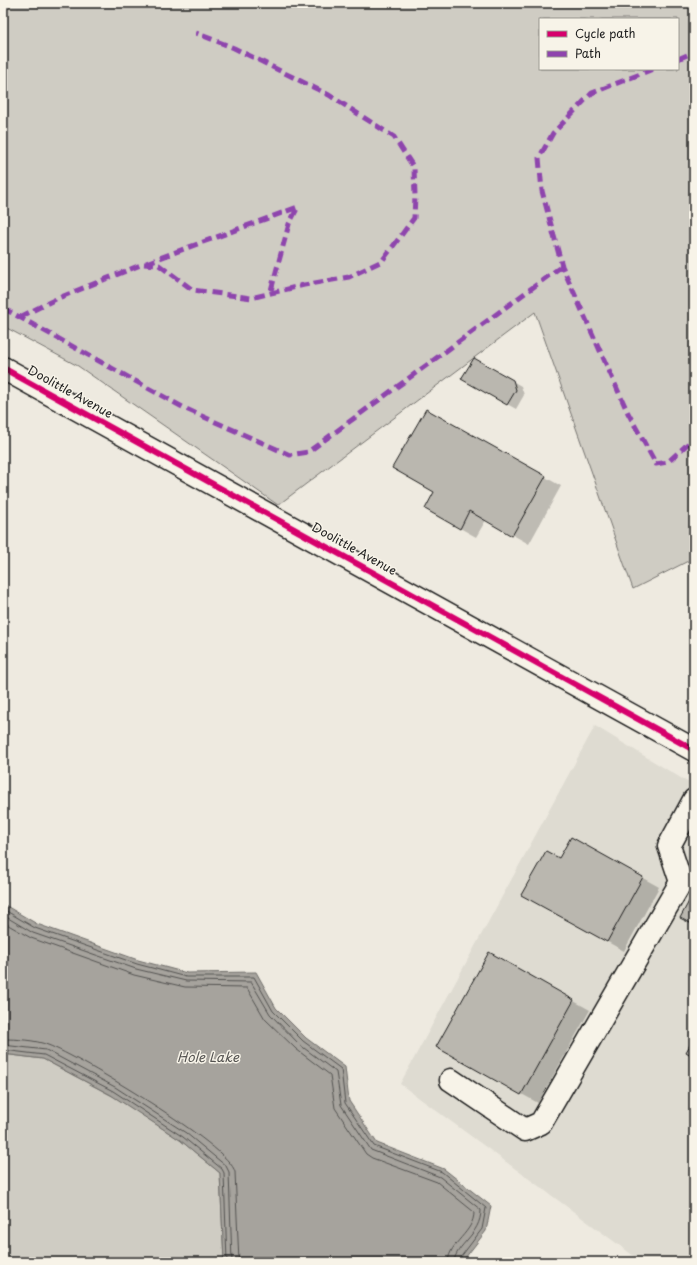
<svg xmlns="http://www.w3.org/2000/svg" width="697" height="1265" viewBox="0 0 697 1265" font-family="'Playpen Sans',sans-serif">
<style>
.built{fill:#dedbd1}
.green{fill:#cfccc3;stroke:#767470;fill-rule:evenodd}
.water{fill:#a6a39d;stroke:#6f6d69}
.shadow{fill:#0003}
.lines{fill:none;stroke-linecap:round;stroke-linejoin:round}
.shore{stroke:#535250;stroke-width:1}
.building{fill:#bab7af;stroke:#1c1c1c}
.minor-casing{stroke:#1c1c1c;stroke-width:25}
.minor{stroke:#f7f3e8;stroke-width:22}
.quiet{stroke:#8e44ad;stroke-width:5;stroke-dasharray:10 5;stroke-linecap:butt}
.cycleway-casing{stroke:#f7f3e8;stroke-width:8}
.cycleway{stroke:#d6006c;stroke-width:6}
.labels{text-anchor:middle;stroke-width:3;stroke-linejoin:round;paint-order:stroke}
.street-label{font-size:12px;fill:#1c1c1c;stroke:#f7f3e8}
.water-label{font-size:13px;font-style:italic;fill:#535250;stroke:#f7f3e8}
</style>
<rect width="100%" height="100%" fill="#eeeae0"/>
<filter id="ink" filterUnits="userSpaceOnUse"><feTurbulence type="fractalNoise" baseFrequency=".025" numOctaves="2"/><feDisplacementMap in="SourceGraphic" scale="8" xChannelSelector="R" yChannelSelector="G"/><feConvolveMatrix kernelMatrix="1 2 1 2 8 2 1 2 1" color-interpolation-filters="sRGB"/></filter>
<g filter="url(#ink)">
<path class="built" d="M595,726L694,786V1262H642L400,1084Z"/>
<g class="green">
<path d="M3,3H694V558L633,589L535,312L278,505L78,366L3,326ZM540,19H678V69H540Z"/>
<path d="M3,1054L43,1059L118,1099L180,1140L220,1173L224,1262H3Z"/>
</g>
<path class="water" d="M3,904L37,924L138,960L187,973L256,972L276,1008L306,1038L345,1067L349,1101L377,1143L444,1169L491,1206L486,1231L462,1262H224L220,1173L180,1140L111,1095L43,1059L3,1054Z"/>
<g class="shadow">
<path d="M474,359L521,386L524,395L516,409L463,379Z"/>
<path d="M426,410L561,486L529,544L486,520L476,537L426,509L436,492Z"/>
<path d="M571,838L659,887L624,951L539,904Z"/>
<path d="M694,932V938L691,937Z"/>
<path d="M489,954L590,1010L538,1103L453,1056Z"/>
</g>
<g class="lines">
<g class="shore">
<path d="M3,909L35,928L137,964L186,977H254L273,1011L303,1041L341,1069L345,1103L374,1146L442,1172L486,1208L482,1229L460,1258L459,1262"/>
<path d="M3,915L33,933L136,969L186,981L251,982L270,1014L300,1045L336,1072L341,1105L371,1150L440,1177L481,1210C481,1235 455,1245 454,1262"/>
<path d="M3,922L31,938L134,975L185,987L247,988L265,1019L296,1049L330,1075L335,1108L366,1154L372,1158L437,1182L474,1212C474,1233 449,1242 448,1262"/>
<path d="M3,1039C16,1039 36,1040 48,1045C78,1056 230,1146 235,1172L239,1262"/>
<path d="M3,1045L46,1050L115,1087L186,1133L226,1166L229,1172L232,1262"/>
<path d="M3,1050L44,1055L113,1091L183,1137L222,1169L224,1173L227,1262"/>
</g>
</g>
<g class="building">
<path d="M474,358L513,380L516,390L507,405L461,379Z"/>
<path d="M426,409L546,476L512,536L469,511L460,529L425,509L434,492L392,468Z"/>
<path d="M571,837L643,877L607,942L521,895L546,851L559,858Z"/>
<path d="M694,892V925L680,918Z"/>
<path d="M489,952L574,1000L521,1095L436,1047Z"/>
<path d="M694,1038V1057L686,1052Z"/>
</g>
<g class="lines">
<defs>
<g id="minor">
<path d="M3,368L694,750"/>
<path d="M451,1080L525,1130L541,1123L681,882L669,846L694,800"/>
</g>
</defs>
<use href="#minor" class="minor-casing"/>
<use href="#minor" class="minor"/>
<g class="quiet">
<path d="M678,59L694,52"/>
<path d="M653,69L592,93L553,133L539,158L542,191L562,266L628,413L656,464L668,462L694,438"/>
<path d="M146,263L298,207L289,224L270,294"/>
<path d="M3,308L186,409L290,455L308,452L562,266"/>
<path d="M20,317L56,299L143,264L159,265L193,290L251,298L304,285L349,277L382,261L414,218L415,196L414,168L394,137L329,95L234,48L196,33"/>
</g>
<defs>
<path id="cycleway" d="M3,368L694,750"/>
</defs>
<use href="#cycleway" class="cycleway-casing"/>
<use href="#cycleway" class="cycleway"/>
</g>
</g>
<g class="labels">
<g class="street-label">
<text transform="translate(70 392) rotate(29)" y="4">Doolittle Avenue</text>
<text transform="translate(354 549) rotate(29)" y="4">Doolittle Avenue</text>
</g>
<g class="water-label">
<text x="208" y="1062">Hole Lake</text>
</g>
</g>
<rect width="697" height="1265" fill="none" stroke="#f7f3e8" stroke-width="16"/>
<rect x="8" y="8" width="681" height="1249" fill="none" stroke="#1c1c1c" stroke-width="1.5" filter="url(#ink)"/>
<rect x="539" y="18" width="140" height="52" fill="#f7f3e8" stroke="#9f9d96"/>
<rect x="547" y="31" width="20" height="6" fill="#d6006c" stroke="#9f9d96"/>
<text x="575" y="38" font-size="12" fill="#1c1c1c">Cycle path</text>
<rect x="547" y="51" width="20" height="6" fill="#8e44ad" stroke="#9f9d96"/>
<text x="575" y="58" font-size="12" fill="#1c1c1c">Path</text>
</svg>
